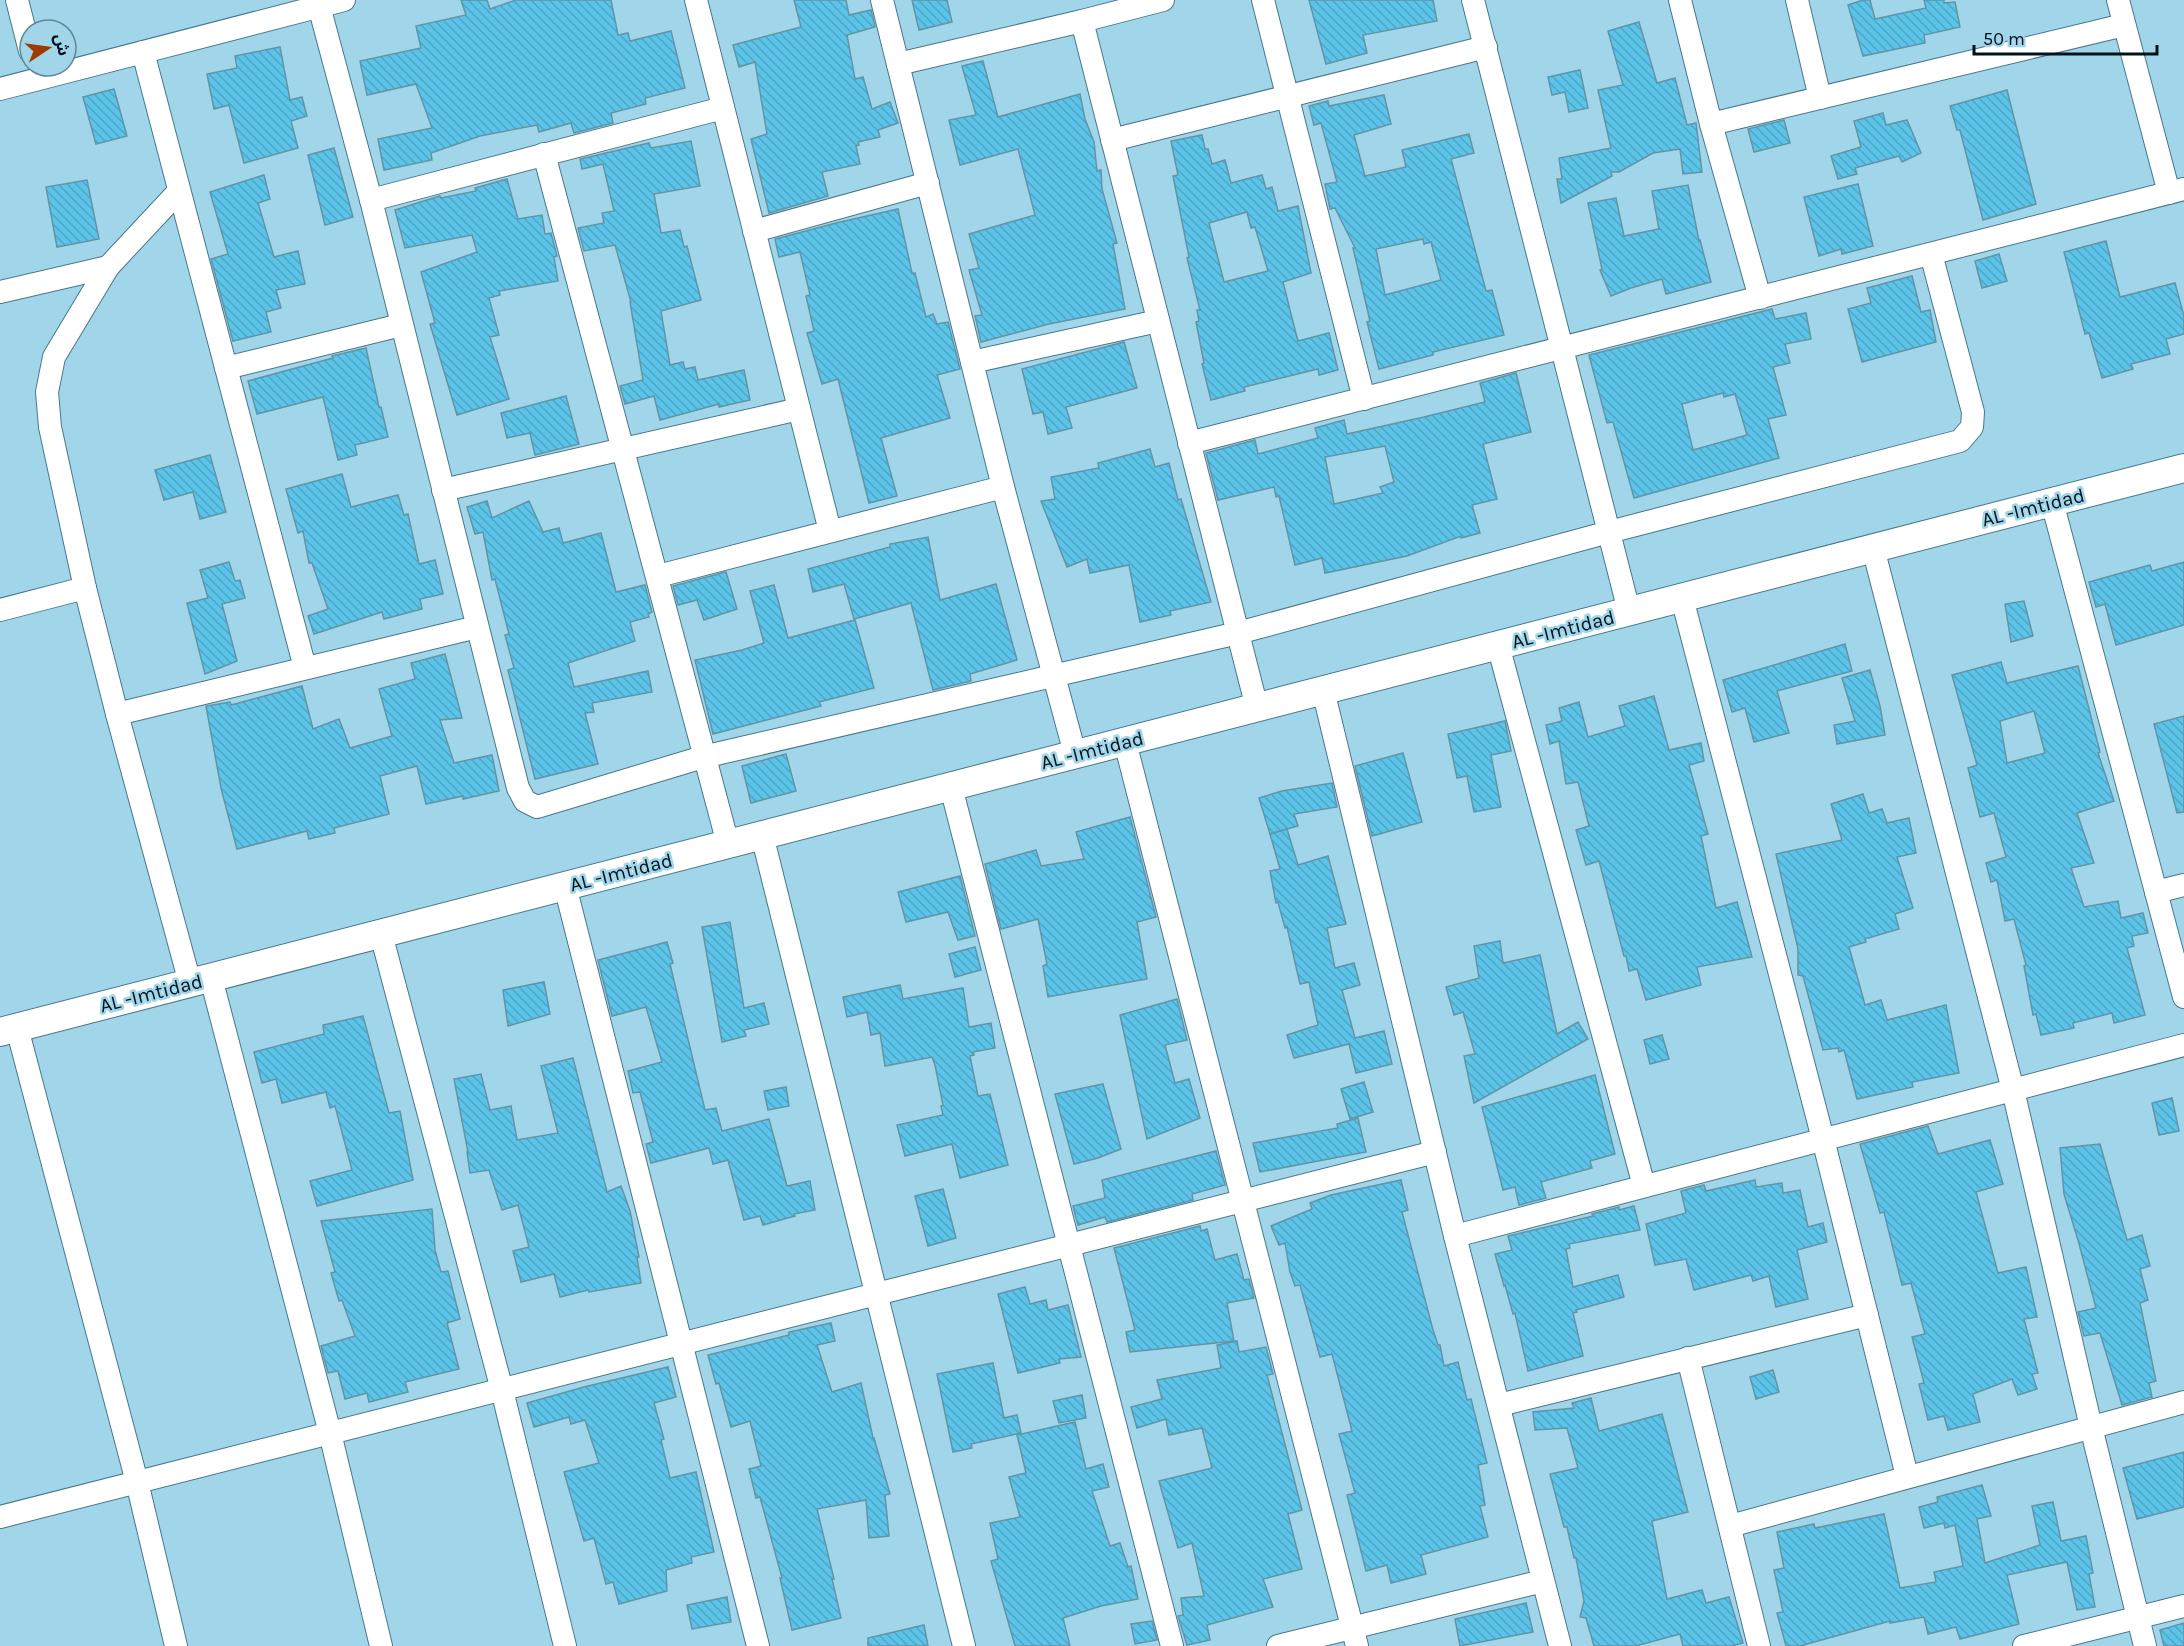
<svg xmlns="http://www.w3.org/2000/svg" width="2184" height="1646" viewBox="0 0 2184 1646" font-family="Karla,'Noto Sans Arabic',sans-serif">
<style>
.building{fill:url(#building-back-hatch);stroke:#6194a7;stroke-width:1.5;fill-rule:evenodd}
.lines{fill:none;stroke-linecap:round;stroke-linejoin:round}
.minor-casing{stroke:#46788b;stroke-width:24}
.tertiary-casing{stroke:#46788b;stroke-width:30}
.minor{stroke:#fff;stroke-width:22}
.tertiary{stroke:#fff;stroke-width:28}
.labels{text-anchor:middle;stroke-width:5;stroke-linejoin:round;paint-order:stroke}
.street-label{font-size:20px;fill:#011219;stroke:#a1d6ea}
</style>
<defs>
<pattern id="building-back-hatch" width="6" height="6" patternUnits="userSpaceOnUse" patternTransform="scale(1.5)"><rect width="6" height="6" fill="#5bc4e8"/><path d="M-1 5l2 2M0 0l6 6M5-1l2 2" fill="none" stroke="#4da7c6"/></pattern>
</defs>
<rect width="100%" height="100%" fill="#a1d6ea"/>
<g class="building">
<path d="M461,0H487L490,9L516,0H611L618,35L628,33L630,41L671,31L685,88L645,98L646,104L611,113L613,123L574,133L571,123L539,132L537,125L480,136L431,153L432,160L384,170L378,139L432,128L416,84L367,95L360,61L421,48L416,26L466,15Z"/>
<path d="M794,0H846L849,15L871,10L875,27L847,35L855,79L863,77L872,109L890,102L898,123L878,130L880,137L858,142L859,145L856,146L860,164L822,172L828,196L769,213L751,139L767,134L755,62L739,67L733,45L801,27Z"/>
<path d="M912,0H947L952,22L919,30Z"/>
<path d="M1309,0H1433L1437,21L1363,35L1367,53L1326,64Z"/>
<path d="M1863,0H1870L1875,19L1926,8L1924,0H1944V3L1955,2L1960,27L1924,35L1925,43L1863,56L1848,5Z"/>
<path d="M1639,22L1657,83L1675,78L1687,125L1696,123L1702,172L1683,174L1680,149L1653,153L1619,172H1611L1612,176L1561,203L1557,179H1562L1559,158L1611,148L1598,90L1623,85L1608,31Z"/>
<path d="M280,47L290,100L302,97L307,116L291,121L298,148L244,163L229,105L214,109L207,74L237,68L235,56Z"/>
<path d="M983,61L998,117L1080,94L1085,119L1094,142L1097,171L1101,170L1102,189L1117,243L1113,244L1125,309L1049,324L981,342L975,316L982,315L969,270L979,268L969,234L1035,215L1018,149L960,165L949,120L976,115L962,66Z"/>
<path d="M1580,70L1588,108L1569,112L1565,92L1552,95L1548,77Z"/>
<path d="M114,89L127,136L96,144L83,97Z"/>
<path d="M2007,90L2036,204L1983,220L1960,130H1957L1950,106Z"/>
<path d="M1384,95L1391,124L1354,135L1365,176L1406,167L1402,150L1469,134L1474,153L1451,159L1486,291L1492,290L1504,335L1433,352V355L1379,369L1367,322L1370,321L1353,248H1355L1335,208L1330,209L1325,184L1337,182L1321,123L1314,125L1309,106L1328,101L1329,106ZM1423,239L1424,244L1431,242L1441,280L1385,295L1376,249Z"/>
<path d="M1883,113L1886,125L1907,120L1921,153L1902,162L1899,156L1855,168L1857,174L1838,179L1831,156L1861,147L1854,121Z"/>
<path d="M1784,120L1790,143L1754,152L1748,129Z"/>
<path d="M1202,135L1205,149H1208L1212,164L1225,160L1231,183L1262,175L1266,189L1272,187L1278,211L1298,206L1311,273L1283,282L1293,322L1298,341L1329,333L1338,370L1319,375L1318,369L1244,387L1245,391L1211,400L1202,364L1204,363L1196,322L1199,321L1197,310H1200L1187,258L1189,257L1173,176L1178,175L1171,141ZM1247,212L1251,228L1255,227L1268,271L1224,282L1209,223Z"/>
<path d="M691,141L700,186L654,194L661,233L680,230L684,247L687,246L701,300L661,311L670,365L683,362L685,369L695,367L698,380L744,370L750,400L719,407V404L660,420L654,396L625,404L620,386L643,380L630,302H631L615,245L584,251L578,228L604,223L602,213L614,211L603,164L582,169L580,159L649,143L651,148Z"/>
<path d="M334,148L353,217L325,225L308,155Z"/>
<path d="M264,175L270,199L258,203L274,257L298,251L305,284L276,290L281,308L266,312L271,332L233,341L211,259L228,254L210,192Z"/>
<path d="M507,179L518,219L542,215L545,234L551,233L557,256L554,257L558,281L499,291L500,295L489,298L499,335L490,337L509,399L457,415L430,324L435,323L421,272L477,252L472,235L405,248L395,210L440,196L441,198L476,191L475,188Z"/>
<path d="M87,180L99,239L57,247L46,187Z"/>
<path d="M1858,184L1873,246L1842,254L1841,249L1819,256L1804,197Z"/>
<path d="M1688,185L1699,241L1700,240L1711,282L1666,294L1662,279L1631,288L1611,296L1600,270L1602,269L1588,203L1616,198L1624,236L1659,229L1652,191Z"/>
<path d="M898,209L912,273H915L926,317L933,314L937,324L948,322L960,369L937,375L950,418L881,438L897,496L869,503L838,379L822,384L807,333L814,331L806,296L810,295L800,252L779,257L775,239L836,223Z"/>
<path d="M2106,241L2120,297L2175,283L2184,316V334L2166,339L2170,354L2131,364L2133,369L2102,378L2089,333L2085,334L2064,252Z"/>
<path d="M1999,254L2007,281L1982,288L1975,261Z"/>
<path d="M1912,276L1921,312L1930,310L1936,342L1862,362L1848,309L1871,303L1867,288Z"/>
<path d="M1772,309L1775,319L1806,313L1811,339L1785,344L1790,363L1773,367L1786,415L1768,419L1779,458L1634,498L1613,422L1607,423L1589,355ZM1723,393L1724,397L1735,394L1747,435L1693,450L1682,404Z"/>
<path d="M1124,342L1137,388L1066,407L1072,428L1048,434L1043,412L1033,414L1022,369Z"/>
<path d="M366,348L379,407H381L388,437L355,445L357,455L338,460L323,397L257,414L248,381L333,358L332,356Z"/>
<path d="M1516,373L1531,432L1483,444L1497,499L1472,505L1480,533L1461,538V536L1407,556L1325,573L1322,558L1295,565L1279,496L1276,497L1274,487L1218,500L1206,453L1255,440L1258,454L1318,438L1315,428L1344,420L1347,434L1424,417L1485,402L1480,383ZM1385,446L1394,482L1380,487L1383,493L1334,504L1325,457Z"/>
<path d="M566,396L579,444L535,455L530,433L507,438L501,413Z"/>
<path d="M1150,449L1155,467L1169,463L1178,500L1181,499L1211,602L1170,611L1171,615L1140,622L1129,565L1090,573L1087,559L1067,567L1041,501L1055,499L1051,477L1099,468L1098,463Z"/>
<path d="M210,455L226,512L200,519L193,492L164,500L155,470Z"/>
<path d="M342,474L351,507L398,495L404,515L408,514L419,564L435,560L443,594L420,599L422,609L384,619L382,612L314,634L308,616L328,609L312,563H309L303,531L298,533L286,489Z"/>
<path d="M487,501L492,518L529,501L543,532L559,528L563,543L601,533L616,592L645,585L652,612L648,614L649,617L630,622L635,641L568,663L574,687L648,671L652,692L592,703L594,712L585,713L598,764L535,779L508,670L514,668L505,635L509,634L495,579L492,580L483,532L475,534L467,507Z"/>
<path d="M928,537L940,600L996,584L1017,660L970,674L971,681L933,690L911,603L854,619L844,584L813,592L808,569L890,547V544Z"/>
<path d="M229,562L235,581L240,580L245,598L222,604L237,661L205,674L187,603L208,598L200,570Z"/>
<path d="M2184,562V625L2116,645L2105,604L2096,607L2089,582L2150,565L2152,571Z"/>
<path d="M726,572L737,609L704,620L697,600L678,605L673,586Z"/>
<path d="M774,585L788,638L855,620L874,688L819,702L821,706L713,734L695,660L742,650L764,643L750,591Z"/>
<path d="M2024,601L2033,636L2011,642L2005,604Z"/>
<path d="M1845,644L1852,671L1777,691L1789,733L1754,742L1745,708L1732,712L1723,680Z"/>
<path d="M445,654L462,718L440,720L454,763L492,755L499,791L463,799V796L426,804L417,766L380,776L389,814L334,828L335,833L309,839L307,831L237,849L221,788L206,706L230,702L231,705L302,686L313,729L339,719L350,748L392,736L379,689L415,679L411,663Z"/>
<path d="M2001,662L2007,683L2078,666L2100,752L2098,753L2114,801L2077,813L2094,863L2071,868L2084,907L2118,901L2121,918L2143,913L2148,933L2132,936L2134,946L2127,948L2145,1015L2114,1023L2112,1013L2073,1023L2074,1028L2041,1035L2036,1014L2033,1015L2024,966L2026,965L2014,919L2005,921L1997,880L1991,882L1986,863L2006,857L1994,813L1980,817L1968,768L1977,765L1952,675ZM2034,711L2045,753L2007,763L2000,721Z"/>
<path d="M1870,670L1880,706L1885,735L1837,744L1834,725L1855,721L1842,678Z"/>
<path d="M1654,696L1669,750L1701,743L1704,761L1689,765L1708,834L1701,836L1716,908L1737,902L1752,957L1697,967L1701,985L1646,1000L1637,969L1629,971L1626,956H1624L1599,861L1586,865L1576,830L1589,826L1578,782L1566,784L1559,741L1550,744L1546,725L1562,721L1559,708L1579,702L1588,737L1625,726L1619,706Z"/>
<path d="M2184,716V812L2177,813L2154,724Z"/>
<path d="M1505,721L1511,751L1491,755L1501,807L1474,812L1467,776L1457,778L1448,734Z"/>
<path d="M1403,753L1422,822L1372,836L1355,766Z"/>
<path d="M786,754L796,791L751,803L742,766Z"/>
<path d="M1332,783L1337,807L1294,814L1298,826L1270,834L1259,798L1282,791Z"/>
<path d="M1863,794L1869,813L1882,809L1887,823L1909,818L1916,853L1897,857L1913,908L1895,914L1899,929L1865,939L1866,942L1849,947L1865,1005L1881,1000L1887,1020L1946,1005L1959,1073L1912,1082L1913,1087L1857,1099L1844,1050L1839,1052L1838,1048L1823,1050L1803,976L1798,975V949L1776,854L1842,840L1831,804Z"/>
<path d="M1130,817L1156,917L1137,922L1147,979L1048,997L1043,966L1047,964L1038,919L1001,929L985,864L1036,850L1041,866L1084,859L1076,832Z"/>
<path d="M1287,829L1298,865L1328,856L1346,924L1327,928L1335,968L1354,963L1360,985L1342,990L1355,1038L1384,1031L1392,1064L1356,1073L1349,1044L1294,1058L1287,1035L1318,1025L1309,982L1300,984L1287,927L1285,928L1278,902L1276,903L1270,871L1280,869L1270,834Z"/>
<path d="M960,876L975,936L958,940L948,912L906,922L898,892Z"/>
<path d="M730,922L744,1008L764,1003L769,1024L744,1030L746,1036L722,1042L702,927Z"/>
<path d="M1500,941L1503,963L1540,955L1557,1034L1578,1022L1588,1039L1474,1103L1464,1056L1475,1054L1463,1012L1454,1015L1446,987L1479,978L1474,946Z"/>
<path d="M667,942L673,963L670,964L705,1110L716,1108L722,1131L769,1119L787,1186L810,1181L815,1210L794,1214L795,1216L763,1225L760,1216L744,1220L728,1160L713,1164L709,1148L651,1163L646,1144L653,1142L640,1092L633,1093L628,1071L662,1062L646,1007L612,1016L598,960Z"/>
<path d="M975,947L981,970L955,977L949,954Z"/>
<path d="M544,982L550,1014L508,1026L503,990Z"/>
<path d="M900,985L903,999L963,988L969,1027L991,1023L995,1048L973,1052L974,1055L970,1056L978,1096L990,1094L1008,1165L960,1178L952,1144L905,1156L897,1125L943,1115L941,1106L943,1105L935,1065L932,1057L885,1066L880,1033L871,1035L867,1012L847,1017L843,997Z"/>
<path d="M1177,999L1187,1040L1165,1045L1175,1083L1189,1079L1200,1118L1147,1139L1120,1015Z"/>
<path d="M363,1016L389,1113L400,1111L413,1180L317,1206L310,1181L352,1170L335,1106L330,1108L326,1092L282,1103L276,1079L262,1083L254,1052L324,1034L323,1025Z"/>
<path d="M1662,1035L1669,1059L1650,1064L1644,1040Z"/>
<path d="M573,1058L607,1192L621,1186L630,1211L639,1257H637L641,1283L589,1292L588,1290L560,1297L554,1274L521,1282L513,1251L529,1247L518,1205L502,1210L489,1170L470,1173L467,1152H468L454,1079L481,1074L490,1110L511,1106L517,1140L558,1133L541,1066Z"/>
<path d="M1595,1075L1615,1154L1590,1161L1592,1168L1541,1182L1546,1198L1519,1205L1515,1187L1503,1190L1482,1107Z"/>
<path d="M1364,1082L1373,1112L1350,1119L1341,1089Z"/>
<path d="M1103,1084L1121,1149L1098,1158L1074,1164L1055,1094Z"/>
<path d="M786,1087L789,1106L768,1110L764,1091Z"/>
<path d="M2172,1098L2179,1131L2159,1135L2152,1103Z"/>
<path d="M1358,1118L1366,1152L1260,1172L1253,1143L1338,1128L1337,1124Z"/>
<path d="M1928,1126L1938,1154L1990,1140L2003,1184L1976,1192L1998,1273L2026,1267L2037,1317L2024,1319L2038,1373L2032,1374L2037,1389L2018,1395L2012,1379L1973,1394L1980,1422L1948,1430L1944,1416L1928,1420L1919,1384L1924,1383L1912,1337L1925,1334L1911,1283L1902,1285L1884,1212L1880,1213L1860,1144Z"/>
<path d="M2100,1144L2127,1240L2142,1235L2150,1266L2140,1269L2148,1300L2140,1303L2156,1381L2149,1383L2152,1397L2122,1405L2100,1333L2084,1336L2078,1312L2096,1308L2078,1240L2064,1194L2060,1148Z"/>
<path d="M1216,1151L1225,1185L1192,1194L1193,1200L1107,1222L1105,1217L1078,1225L1073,1206L1105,1198L1102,1180Z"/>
<path d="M1401,1180L1408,1210L1402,1212L1433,1330L1438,1345H1440L1444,1366L1458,1362L1467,1400L1471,1399L1487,1463L1478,1465L1485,1505L1480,1506L1488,1537L1421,1555L1426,1574L1391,1583L1387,1565L1366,1571L1347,1495L1355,1493L1339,1434L1352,1431L1332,1354L1320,1357L1300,1285L1295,1286L1290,1272L1285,1243L1279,1245L1271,1226L1312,1209L1310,1203L1331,1195Z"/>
<path d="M1755,1180L1756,1187L1782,1183L1783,1193L1800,1190L1808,1227L1823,1223L1827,1242L1797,1250L1808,1299L1776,1307L1769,1276L1753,1281L1751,1275L1694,1290L1686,1259L1655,1265L1646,1224L1686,1213L1681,1191L1704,1185L1706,1191Z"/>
<path d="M943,1189L956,1238L928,1246L915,1196Z"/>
<path d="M1634,1206L1640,1230L1569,1244L1570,1248L1566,1249L1573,1287L1618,1275L1624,1297L1576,1310L1577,1312L1573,1313L1583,1356L1528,1371L1515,1313L1513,1314L1505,1285L1504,1286L1495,1254L1512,1250L1508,1236L1593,1216L1592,1214L1619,1207V1210Z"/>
<path d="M432,1209L435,1250L441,1272L448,1271L460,1319L447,1323L459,1369L405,1382L408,1392L369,1402L367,1393L345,1399L338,1371L328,1373L321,1346L355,1336L342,1300L339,1301L331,1273L335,1272L321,1221Z"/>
<path d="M1200,1226L1201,1231L1207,1229L1215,1260L1237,1254L1244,1280L1249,1279L1254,1298L1227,1303L1234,1341L1130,1352L1126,1332L1135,1330L1114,1248Z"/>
<path d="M1025,1287L1030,1304L1046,1300L1048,1310L1068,1305L1081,1357L1059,1359L1060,1363L1018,1373L998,1294Z"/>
<path d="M831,1323L835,1341L817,1345L832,1392L861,1383L873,1438H874L890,1494L885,1495L889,1536L869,1538L866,1500L817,1509L834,1579H832L841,1618L792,1630L780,1578H782L760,1497L756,1498L749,1469L761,1466L750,1421L731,1427L719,1383L716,1384L708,1355L789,1335V1332Z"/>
<path d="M1237,1341L1239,1352L1266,1347L1273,1374L1267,1375L1302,1510L1288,1514L1302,1569L1263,1579L1273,1607L1207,1625L1210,1640L1187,1645L1178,1616L1183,1615L1181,1598L1204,1596L1192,1543L1178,1548L1159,1481L1212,1468L1202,1428L1169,1435L1166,1419L1137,1428L1131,1407L1162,1399L1157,1380L1221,1368L1217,1345Z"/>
<path d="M993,1363L1004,1418L1017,1415L1021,1433L971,1444L972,1448L953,1452L937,1374Z"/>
<path d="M668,1367L676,1397L654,1403L664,1439L661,1440L670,1478L696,1472L714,1552L691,1557L692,1563L666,1570L667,1591L619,1604L613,1582L606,1584L594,1538L584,1541L564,1472L599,1463L585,1420L571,1424L569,1417L534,1427L527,1403L584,1387Z"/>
<path d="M1773,1370L1779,1392L1756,1399L1750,1377Z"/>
<path d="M1082,1395L1086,1418L1059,1423L1053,1401Z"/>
<path d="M1591,1398L1599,1431L1662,1414L1688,1512L1652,1521L1667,1599L1702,1590L1706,1603L1729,1597L1743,1643L1731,1646H1683L1680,1634L1636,1646H1594L1586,1618L1580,1617L1584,1601L1576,1558H1574L1567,1527H1564L1550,1474L1578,1468L1567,1428L1535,1430L1533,1412L1574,1408L1572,1403Z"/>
<path d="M1075,1422L1086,1469L1103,1464L1109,1487L1092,1491L1110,1546L1120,1543L1128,1567L1131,1566L1138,1599L1101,1606L1063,1618L1070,1646H1015L991,1561L998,1559L990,1523L1020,1517L1009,1477L1026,1473L1017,1435Z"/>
<path d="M2184,1452V1507L2137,1519L2123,1468Z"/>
<path d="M1982,1485L1991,1516L1977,1519L1985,1563L2040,1545L2032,1506L2053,1502L2061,1541L2086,1536L2093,1573L2089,1574L2095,1607L2077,1610L2067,1562L2007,1575L2019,1624L1960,1639L1956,1627L1928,1634L1924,1617L1890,1623V1621L1800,1646H1786L1777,1613L1783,1612L1774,1570L1784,1568L1777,1532L1814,1524L1815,1528L1884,1514L1900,1588L1936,1582L1934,1572L1963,1566L1955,1525L1945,1528L1944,1523L1924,1528L1919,1507L1938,1502L1937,1497Z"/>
<path d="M727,1597L731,1622L692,1629L687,1605Z"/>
<path d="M1526,1603L1533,1632L1460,1646L1455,1619Z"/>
<path d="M1152,1621L1157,1640L1135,1644L1131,1624Z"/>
<path d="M2184,1623V1646H2164L2160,1630Z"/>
<path d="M924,1625L928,1646H868V1638Z"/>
</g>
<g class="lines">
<defs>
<g id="minor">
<path d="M17,0L30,51"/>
<path d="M696,0L830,531"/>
<path d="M882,0L1003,487L1075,754"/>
<path d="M1263,0L1364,399"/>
<path d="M1473,0L1629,611"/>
<path d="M1680,0L1711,124L1760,298"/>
<path d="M1797,0L1820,98"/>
<path d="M2118,0L2169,193"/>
<path d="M319,6L371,200L518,788L525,801L537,807L703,757L1238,633L1609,532L1960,441L1972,427L1973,412L1931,254"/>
<path d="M1082,21L1257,708"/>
<path d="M143,52L305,668"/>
<path d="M898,64L1082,21L1163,0"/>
<path d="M0,89L344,0"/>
<path d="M1711,124L2124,25"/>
<path d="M1112,140L1486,47"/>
<path d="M544,154L728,844"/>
<path d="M179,191L108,267L54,357L47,392L50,427L85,588L117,714L190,983"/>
<path d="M371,200L723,108"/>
<path d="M754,231L928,183"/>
<path d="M0,292L108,267"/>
<path d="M972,362L1158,321"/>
<path d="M226,368L401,325"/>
<path d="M1189,443L2184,189"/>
<path d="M443,490L799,409"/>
<path d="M2052,502L2184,997"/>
<path d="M1873,548L2013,1090L2091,1427L2145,1646"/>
<path d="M658,576L1003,487"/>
<path d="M1682,598L1823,1139L1907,1476"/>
<path d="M0,610L85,588"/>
<path d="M1498,645L1644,1186"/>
<path d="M1323,690L1455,1236L1560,1646"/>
<path d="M117,714L477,627"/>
<path d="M1125,742L1357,1646"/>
<path d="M951,787L1172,1646"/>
<path d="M762,835L964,1646"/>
<path d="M565,886L758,1646"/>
<path d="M2156,892L2184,885"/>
<path d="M381,934L502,1390L565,1646"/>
<path d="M211,978L330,1433L381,1646"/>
<path d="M17,1028L137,1482L176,1646"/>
<path d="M1455,1236L2184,1045"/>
<path d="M1688,1358L1759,1646"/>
<path d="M1499,1405L1867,1315"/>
<path d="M0,1517L1435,1152"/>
<path d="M1730,1526L2184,1402"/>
<path d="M1278,1646L1543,1581"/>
<path d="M2024,1646L2184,1606"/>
</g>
<path id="tertiary" d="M0,1032L2184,468"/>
</defs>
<use href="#minor" class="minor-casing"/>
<use href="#tertiary" class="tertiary-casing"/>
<use href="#minor" class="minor"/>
<use href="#tertiary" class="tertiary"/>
</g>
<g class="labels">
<g class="street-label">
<text transform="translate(2033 507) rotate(-14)" y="7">AL -Imtidad</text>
<text transform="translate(1563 629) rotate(-14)" y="7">AL -Imtidad</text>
<text transform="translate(1092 750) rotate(-14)" y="7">AL -Imtidad</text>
<text transform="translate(621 872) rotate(-14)" y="7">AL -Imtidad</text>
<text transform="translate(151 993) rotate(-14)" y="7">AL -Imtidad</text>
</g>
</g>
<g transform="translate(48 48) rotate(77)"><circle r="28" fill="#a1d6ea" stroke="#618896" stroke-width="1.5"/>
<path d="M0-4.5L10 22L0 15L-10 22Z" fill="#9e3b00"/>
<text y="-9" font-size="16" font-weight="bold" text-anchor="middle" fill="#011219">ش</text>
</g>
<path d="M1974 45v9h183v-9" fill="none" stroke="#011219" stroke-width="3"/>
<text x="1983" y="45" font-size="18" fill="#011219" stroke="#a1d6ea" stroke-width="4.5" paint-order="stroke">50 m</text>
</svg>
